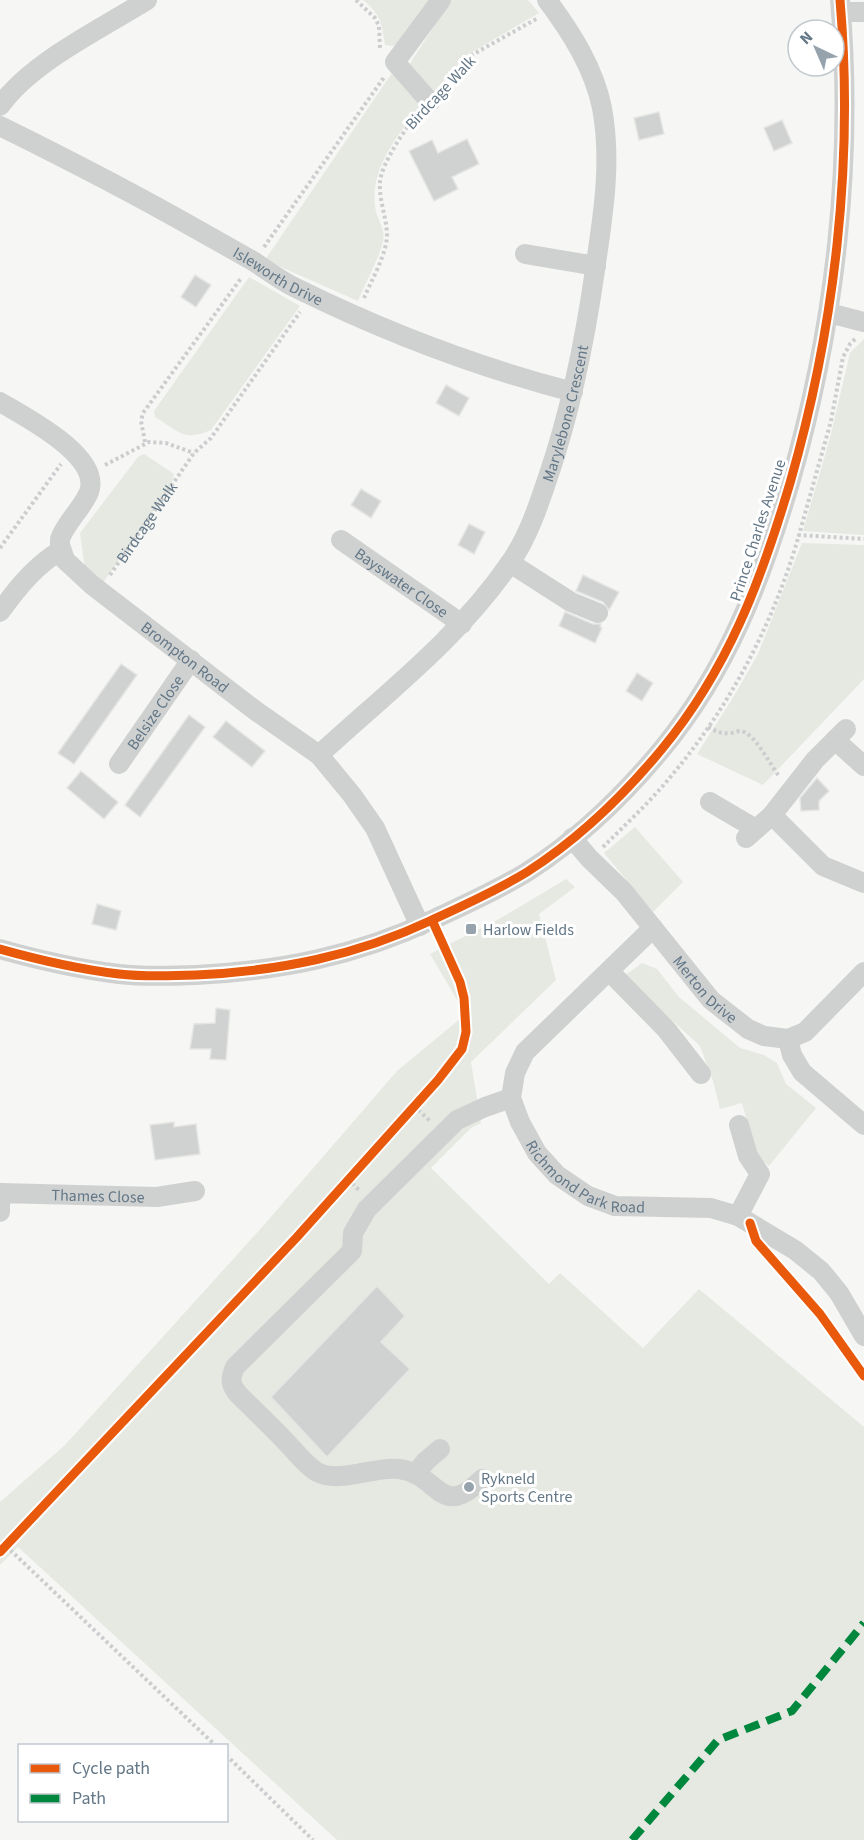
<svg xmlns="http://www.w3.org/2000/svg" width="864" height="1840" viewBox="0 0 864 1840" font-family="'Source Sans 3',sans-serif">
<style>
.green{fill:#e6e9e2}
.building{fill:#d0d2d2;stroke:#e5e5e4;stroke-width:1.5}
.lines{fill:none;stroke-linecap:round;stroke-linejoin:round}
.path{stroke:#cccdce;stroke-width:4;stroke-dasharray:3 3;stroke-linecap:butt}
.minor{stroke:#cfd1d1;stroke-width:20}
.quiet{stroke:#00873e;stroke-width:8;stroke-dasharray:15 8;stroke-linecap:butt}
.cycleway-casing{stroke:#fff;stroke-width:13}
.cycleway{stroke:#e8590c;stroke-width:9}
.poi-dot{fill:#96a3ad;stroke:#fff;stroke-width:2}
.labels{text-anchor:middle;stroke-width:6;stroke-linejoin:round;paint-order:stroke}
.street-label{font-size:16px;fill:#637787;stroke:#fff}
.poi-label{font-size:16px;fill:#637787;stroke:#fff;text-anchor:start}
</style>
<rect width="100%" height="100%" fill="#f6f6f4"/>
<g class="green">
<path d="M363,0H430L402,42L393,46L385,45C382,23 381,15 363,0Z"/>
<path d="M451,0H528L539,13L467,55L433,93L409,65Z"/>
<path d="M394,70L424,103C400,131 370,167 375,206C376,218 386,229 383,241C380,256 364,286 358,301L265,260Z"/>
<path d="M249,277L300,306L211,430C184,442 178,431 155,417L154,411Z"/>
<path d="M864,339V535L803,531L830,438L850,353Z"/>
<path d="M144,454L174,474L171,486L102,584L85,569L80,533L138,457Z"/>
<path d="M802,543L864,545V679L763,785L697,754L734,696L758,654Z"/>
<path d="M635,827L683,882L653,912L604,853Z"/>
<path d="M566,879L575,887L539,914L556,980L471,1062L481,1123L471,1128L431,1168L549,1284L560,1273L643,1348L699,1289L864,1427V1840H337L18,1547L0,1565V1502L65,1445L264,1225L397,1071L461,1018L459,1003L430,954L499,919Z"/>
<path d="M642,963L657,969L679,997L740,1048L764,1055L777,1063L786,1084L816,1108L769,1166L757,1157L742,1103L720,1109L713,1081L700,1046L624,976Z"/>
</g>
<g class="building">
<path d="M659,112L664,134L639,140L634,118Z"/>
<path d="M782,120L792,143L774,151L764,128Z"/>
<path d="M467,139L479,164L452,177L458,189L434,201L409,151L432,140L438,153Z"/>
<path d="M195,275L211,285L196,307L181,297Z"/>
<path d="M446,385L469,398L459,416L436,403Z"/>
<path d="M361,489L381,501L371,518L351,505Z"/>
<path d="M469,524L485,532L474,554L458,545Z"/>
<path d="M583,575L619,592L609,610L603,602L576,591Z"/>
<path d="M565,612L593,624H601L600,627L602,628L595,643L559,626Z"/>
<path d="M121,664L137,675L74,764L58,753Z"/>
<path d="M637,673L653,683L642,701L626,691Z"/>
<path d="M189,715L205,727L140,817L125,805Z"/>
<path d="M226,721L265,751L252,767L213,737Z"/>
<path d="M81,771L118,802L104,819L67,788Z"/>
<path d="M817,778L829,791L819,801V810L801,811L800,798Z"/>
<path d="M97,904L121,911L116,930L92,924Z"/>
<path d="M216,1008L230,1010L226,1060L210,1059L211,1049H190L194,1024L215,1023Z"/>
<path d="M174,1122V1127L196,1124L200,1154L155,1160L150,1125Z"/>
<path d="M377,1286L405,1316L381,1342L410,1369L327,1457L271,1397Z"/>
</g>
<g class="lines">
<g class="path">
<path d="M356,0L375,18L379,26L380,49"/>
<path d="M443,87L470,56L538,18"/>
<path d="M264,247L385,76"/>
<path d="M364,298C371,281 388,252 387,233C386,216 379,200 380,183C380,166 406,127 417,115"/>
<path d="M855,339L850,344L843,357L831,421L799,535L864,539"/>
<path d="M145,442L141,421L143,413L242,277"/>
<path d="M105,465L149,442L166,443L194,453"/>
<path d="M0,548L61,464"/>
<path id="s1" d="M110,575L194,453L211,438L300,312"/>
<path d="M708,727C715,731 721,734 730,733C733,733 736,731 740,731C754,731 770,765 779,776"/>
<path d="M603,847C626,824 651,801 672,775C731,705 774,622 799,535"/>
<path d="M414,1106L431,1122"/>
<path d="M348,1179L359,1190"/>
<path d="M6,1546L216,1746"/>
<path d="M226,1755L313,1840"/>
</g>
<g class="minor">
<path d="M841,12H864"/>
<path d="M430,102L395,62L441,0"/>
<path d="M0,106C31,62 101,29 147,0"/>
<path id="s2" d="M0,126C67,159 133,193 198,230C216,240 235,251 253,261C267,270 281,281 296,288C385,332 477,367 573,392"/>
<path d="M525,254L596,266"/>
<path d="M829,313L864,322"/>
<path id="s3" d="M0,402C25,417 102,456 89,492C82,509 66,522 60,539V545L65,560L92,585L256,711L319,755L352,795L375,828L420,926"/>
<path id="s4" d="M341,540L462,624"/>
<path d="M510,563L571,602L598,613"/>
<path d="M0,612C18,587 35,566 61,550"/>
<path d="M835,740L864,766"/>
<path id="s5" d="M319,755C385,694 458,639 510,563C528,537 538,507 548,477C571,410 585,340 595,270C603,216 612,162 602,108C594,68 571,32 547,0"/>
<path id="s6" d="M119,764L191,660"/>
<path d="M710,802L756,829"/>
<path d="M772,815L823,866L864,883"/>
<path id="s7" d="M572,838L589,858L624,892L711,1000L748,1029L764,1036L788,1039L805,1032L864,972"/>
<path d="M746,838L772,815L815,760L846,729"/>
<path id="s8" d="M653,928L525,1052L515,1073L511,1098L520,1122L537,1153L557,1175L588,1196L615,1206L711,1208L738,1216L795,1250L821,1271L839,1293L864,1336"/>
<path d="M0,949C39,960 79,969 119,974C144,977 171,976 196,975C279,971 356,956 432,920C464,905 496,891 527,872C577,840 624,795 662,749C728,669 761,581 790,483C835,327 854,162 840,0"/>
<path d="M610,972L666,1029L701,1074"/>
<path d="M788,1039L792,1055L802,1072L864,1125"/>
<path id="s9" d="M0,1212V1193L157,1197L195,1191"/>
<path d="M738,1216L760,1174L748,1156L739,1125"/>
<path d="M416,1473L426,1461L440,1449"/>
<path d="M482,1479C440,1521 439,1474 399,1469C374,1466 339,1484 317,1472C305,1465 297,1453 287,1443C271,1426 254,1410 238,1394C230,1384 230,1379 235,1367L352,1251L353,1233L367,1209L457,1120L485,1107L511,1098"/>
</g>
<path class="quiet" d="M632,1840L718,1740L792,1711L864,1623"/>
<defs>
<g id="cycleway">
<path d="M0,949C39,960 79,969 119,974C144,977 171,976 196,975C279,971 356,956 432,920C464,905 496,891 527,872C577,840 624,795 662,749C728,669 761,581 790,483C835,327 854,162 840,0"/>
<path d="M750,1223L756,1241L820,1314L864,1376"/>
<path d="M0,1552L297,1237L438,1080L462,1049L466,1032L464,998L460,982L432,920"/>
</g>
</defs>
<use href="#cycleway" class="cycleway-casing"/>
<use href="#cycleway" class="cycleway"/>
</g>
<g class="poi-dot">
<rect x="465" y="923" width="12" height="12" rx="3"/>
<circle cx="469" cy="1487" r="6"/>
</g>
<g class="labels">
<g class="street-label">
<text transform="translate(440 92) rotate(-47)" y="6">Birdcage Walk</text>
<text dy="6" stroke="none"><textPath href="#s2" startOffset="316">Isleworth Drive</textPath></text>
<text dy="6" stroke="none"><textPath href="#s5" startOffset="432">Marylebone Crescent</textPath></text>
<text dy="6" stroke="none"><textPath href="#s1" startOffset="64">Birdcage Walk</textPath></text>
<text transform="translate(757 530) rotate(-72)" y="6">Prince Charles Avenue</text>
<text dy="6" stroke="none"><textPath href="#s4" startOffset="74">Bayswater Close</textPath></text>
<text dy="6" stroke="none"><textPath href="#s3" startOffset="366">Brompton Road</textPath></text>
<text dy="6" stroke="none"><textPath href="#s6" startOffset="63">Belsize Close</textPath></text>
<text dy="6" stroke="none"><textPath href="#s7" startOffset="202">Merton Drive</textPath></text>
<text dy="6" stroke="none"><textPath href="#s8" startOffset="344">Richmond Park Road</textPath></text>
<text dy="6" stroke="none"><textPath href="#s9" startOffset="117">Thames Close</textPath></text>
</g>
<g class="poi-label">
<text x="483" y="935">Harlow Fields</text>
<text x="481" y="1484">Rykneld<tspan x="481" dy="18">Sports Centre</tspan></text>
</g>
</g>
<rect x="18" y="1744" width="210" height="78" fill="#ffffff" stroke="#c1c9cf" stroke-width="1.5"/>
<rect x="30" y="1764" width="30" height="9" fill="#e8590c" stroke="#c1c9cf" stroke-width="1.5"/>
<text x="72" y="1774" font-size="18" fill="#637787">Cycle path</text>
<rect x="30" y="1794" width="30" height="9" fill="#00873e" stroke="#c1c9cf" stroke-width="1.5"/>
<text x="72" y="1804" font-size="18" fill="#637787">Path</text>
<g transform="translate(816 48) rotate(316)"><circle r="28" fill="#ffffff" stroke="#c1c9cf" stroke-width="1.5"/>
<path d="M0-4.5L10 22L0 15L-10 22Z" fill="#96a3ad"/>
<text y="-9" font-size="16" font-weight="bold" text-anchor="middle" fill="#637787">N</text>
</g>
</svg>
